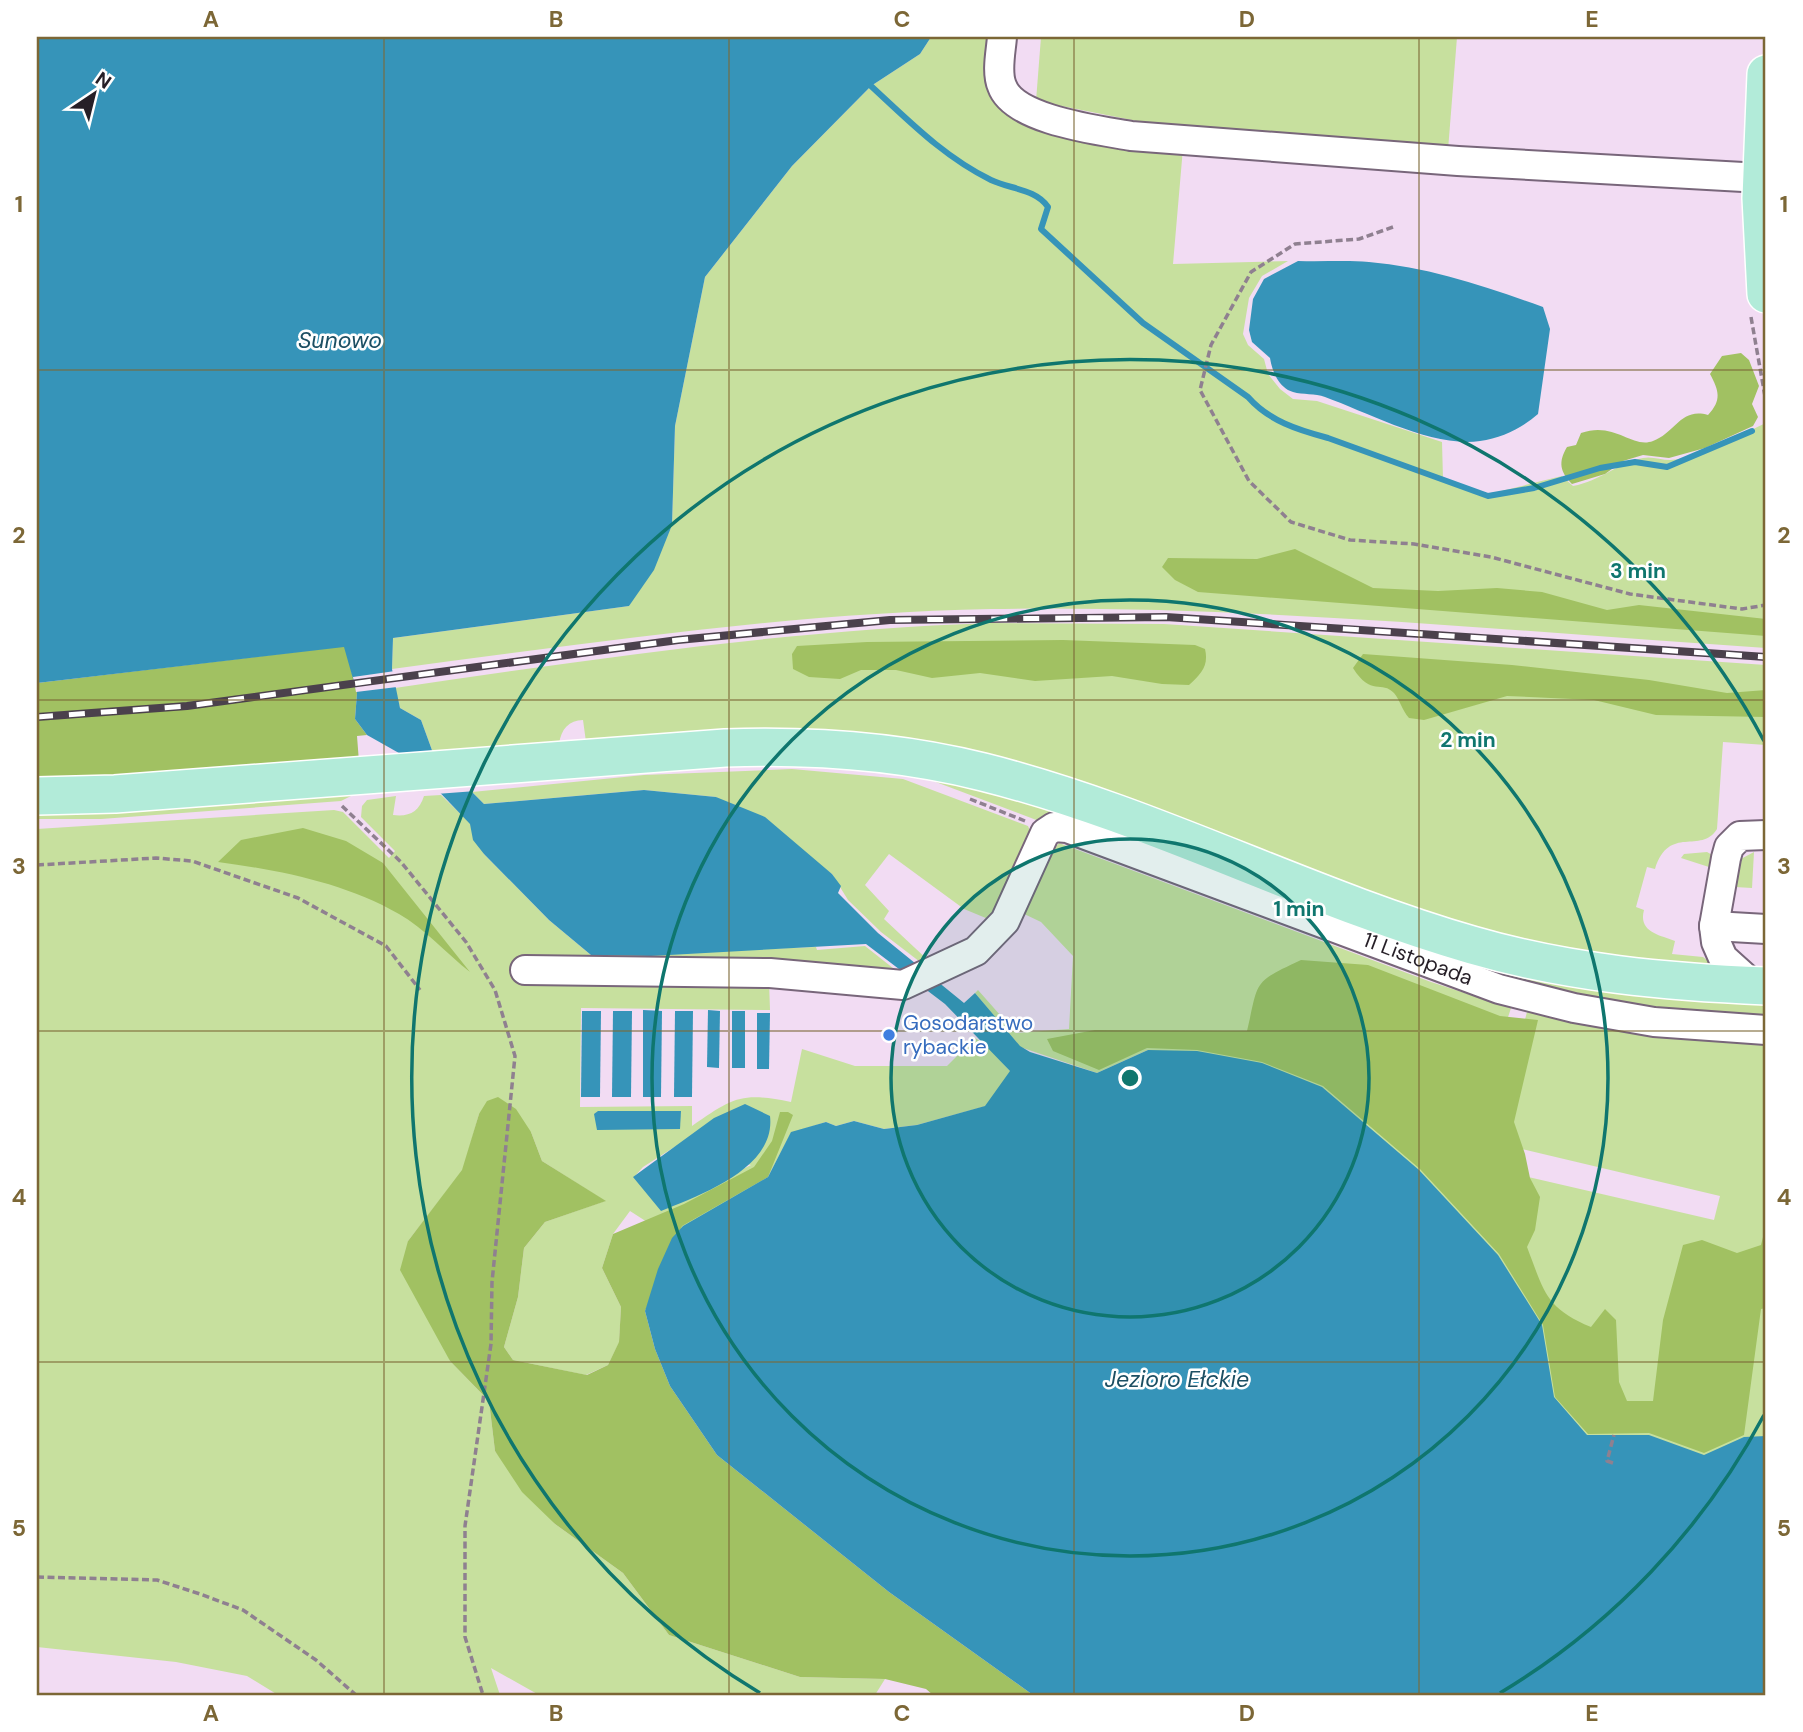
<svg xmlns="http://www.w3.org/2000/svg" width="1803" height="1732" viewBox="0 0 1803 1732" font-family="'DM Sans',sans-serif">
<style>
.green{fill:#c7e09e;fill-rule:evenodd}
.forest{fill:#a1c162}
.water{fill:#3694b9}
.pier{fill:#f2dcf3}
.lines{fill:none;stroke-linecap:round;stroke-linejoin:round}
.stream{stroke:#3694b9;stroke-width:6}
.minor-casing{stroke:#78667a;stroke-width:32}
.major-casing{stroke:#fff;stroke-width:40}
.path{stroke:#8f8090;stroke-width:3.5;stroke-dasharray:7 3.5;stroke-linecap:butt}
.minor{stroke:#fff;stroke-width:28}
.major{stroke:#b2ebd9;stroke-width:37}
.rail-casing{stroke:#4b414c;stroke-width:8}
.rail{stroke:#fff;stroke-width:5;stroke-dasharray:16;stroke-linecap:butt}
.grid{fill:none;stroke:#7c6736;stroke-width:2;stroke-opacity:0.55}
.ring{fill:none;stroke:#0f766e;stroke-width:3.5}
.shop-dot{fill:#3f7fe0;stroke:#fff;stroke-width:2.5}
.labels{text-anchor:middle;stroke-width:5;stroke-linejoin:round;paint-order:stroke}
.street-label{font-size:21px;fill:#261f27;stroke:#fff}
.shop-label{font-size:21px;fill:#366cbe;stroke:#fff;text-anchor:start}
.water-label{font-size:23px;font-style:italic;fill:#1c4f63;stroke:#fff}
.centre{fill:#0f766e;stroke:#fff;stroke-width:3.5}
.ring-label{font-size:21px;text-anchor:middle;font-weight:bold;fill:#0f766e;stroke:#fff;stroke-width:5;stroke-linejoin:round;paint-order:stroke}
.neatline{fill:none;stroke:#7c6736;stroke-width:2.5}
.grid-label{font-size:23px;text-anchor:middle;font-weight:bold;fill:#7c6736}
</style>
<rect width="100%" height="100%" fill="#f2dcf3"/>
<g class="green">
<path d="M931,37H994L992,87L1183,148L1173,264L1288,261L1262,276L1249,298L1243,334L1248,345L1264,359L1268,374L1280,389L1293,399L1317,401L1442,442L1443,479L1489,494L1562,476L1573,486C1600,481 1618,463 1643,458C1652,456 1661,460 1670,460C1702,458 1737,436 1766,423V648C1509,631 1250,605 991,609C790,613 591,643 392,669L393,638L629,606L672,525L675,426L705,277L792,166L871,86L920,54Z"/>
<path d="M1041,37H1457L1448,150L1187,131L1036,101Z"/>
<path d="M990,623L1164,624L1766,665V745L1723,742L1717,829C1701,855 1669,824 1655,869L1647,867L1636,907L1644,910C1638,932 1659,935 1675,941L1672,954L1703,957L1718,969L1647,965L1454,926L1071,782L586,742L583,720C569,720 561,729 559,744L433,753L421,720L400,708L395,688C593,659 789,630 990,623Z"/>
<path d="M792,769L903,779L1028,826L1031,833L993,921L964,909L889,854L865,885L889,911L884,919L930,962L924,965L881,932L848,900L832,874L716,797L644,790L484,804L472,792L644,775Z"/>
<path d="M912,773L1005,790L1327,908L1766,999V1018L1652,1011L1554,993L1039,821Z"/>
<path d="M365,789L341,801L101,819H37V808Z"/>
<path d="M441,795L471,824L484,854L549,920L591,955L816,947L817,950L865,946L898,972L769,981L770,1010L581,1008L580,1107L692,1106V1126C734,1097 741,1092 791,1102L802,1049L855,1066H947L975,1038L986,1045L1011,1072L986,1106L917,1125L884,1129L854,1121L836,1126L826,1122L791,1133L768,1177L672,1238L630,1211L613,1234L602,1268L621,1307L619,1343L608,1365L586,1375L513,1360L504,1347L518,1297L524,1248L545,1222L605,1201L542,1161L531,1132L479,1114L463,1170L408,1241L450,1361L489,1401L495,1451L555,1524L623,1573L669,1635L800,1677L885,1679L875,1695H539L491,1668L500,1695H278L247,1676L176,1662L37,1647V829L334,810L343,812L389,858L395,851L361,817L362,806L367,800L396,796L393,815C409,817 419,812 424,796ZM676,1146L751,1165L661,1210L634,1177L643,1167Z"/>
<path d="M1059,843L1431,982L1511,1008L1478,1110L1511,1173L1714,1220L1720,1196L1518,1148L1497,1125L1527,1012L1652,1036L1766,1044V1476L1594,1461L1148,1050L1097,1073L1020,1047L975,993L978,990L1016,1033L1069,1029L1073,956L1041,922L1020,912L1049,855Z"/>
<path d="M1707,852L1714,856L1712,868L1681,858L1684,854Z"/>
<path d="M1754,852L1752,888L1735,887L1739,860Z"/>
</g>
<g class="forest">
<path d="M1741,353L1749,360L1759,386L1752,404L1758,417L1753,426L1705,448L1669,458L1643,455L1623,461L1605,474L1572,484C1560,472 1558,462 1567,447L1576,445L1581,433C1615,421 1632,449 1653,441C1675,433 1681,407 1708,415C1722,400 1719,391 1710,374L1722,356Z"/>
<path d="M1295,549L1373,588L1438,591L1497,588L1542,592L1607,610L1639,605L1766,619V636L1198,592L1175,580L1162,567L1168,558L1257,559Z"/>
<path d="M1063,640L1195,645L1205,649C1209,666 1201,674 1189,685L1162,684L1112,676L1035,681L980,673L932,678L896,670H861L840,679L809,677L793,669L792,654L797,646L867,642Z"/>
<path d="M345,646L357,693L355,719L367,735L357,736L359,762L37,783V683Z"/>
<path d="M1363,654L1512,665L1649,680L1727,693L1766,690V717L1656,715L1594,700L1507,696L1424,720L1409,718C1402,710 1400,700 1394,693C1382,680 1371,697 1353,668Z"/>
<path d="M303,828L346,841L383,863L470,972C447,954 424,928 399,914C345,883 279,870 218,862L241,840Z"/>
<path d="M1301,960L1368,965L1500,1016L1538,1020L1514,1122L1525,1154L1530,1178L1540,1197L1535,1230L1527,1247C1544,1291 1545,1308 1591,1327L1605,1309L1616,1320L1619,1382L1627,1401H1653L1663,1320L1683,1245L1702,1240L1737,1253L1761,1245L1766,1225V1308L1761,1309L1744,1435L1704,1453L1649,1433L1588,1434L1555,1397L1543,1325L1499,1254L1420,1169L1323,1086L1262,1062L1197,1050L1147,1048L1099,1070L1053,1051L1047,1039L1095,1030L1247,1031C1259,980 1252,983 1301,960Z"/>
<path d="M498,1097L516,1109L531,1132L542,1161L606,1201L545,1222L524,1248L518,1297L504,1347L513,1360L587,1375L608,1365L619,1342L621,1307L602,1268L613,1234L684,1204L754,1167L772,1141L780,1112H788L793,1115L768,1177L682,1226L645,1311L655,1349L670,1386L717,1455L889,1592L1033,1695H933L926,1689L885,1679L800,1677L669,1635L623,1573L555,1524L522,1492L495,1451L489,1401L450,1361L400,1270L408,1241L462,1170L479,1114L487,1101Z"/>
</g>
<g class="water">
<path d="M37,37H931L920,54L871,86L792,166L705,277L675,426L672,525L654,570L629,606L393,638L392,669L400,708L421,720L433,753L484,804L644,790L716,797L765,817L832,874L841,886L838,893L878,933L964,1003L975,993L1020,1046L1030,1052L1097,1073L1148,1050L1197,1051L1262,1063L1322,1087L1419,1170L1498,1255L1542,1325L1554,1397L1587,1435H1649L1704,1455L1744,1437L1766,1436V1695H1033L889,1592L717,1455L670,1386L655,1349L645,1311L658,1269L672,1238L683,1226L768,1177L791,1132L826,1122L836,1126L854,1121L884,1129L917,1125L985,1106L1010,1071L945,1004L866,944L651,956L591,955L549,920L484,854L473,840L470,824L406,757L367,735L355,719L357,693L344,647L37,683Z"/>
<path d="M1298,261C1322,262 1346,260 1369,262C1429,267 1487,287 1543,307L1550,329L1538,414C1522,428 1502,438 1480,441C1433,448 1369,413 1325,397C1315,393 1303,395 1293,392C1279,388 1272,371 1270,358L1252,342L1249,330L1253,299L1264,279Z"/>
<path d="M643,1010L662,1011L661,1097H643Z"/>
<path d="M708,1010L720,1011L719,1068L707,1067Z"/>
<path d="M582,1011H601L600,1097H581Z"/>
<path d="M613,1011H632L631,1097H612Z"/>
<path d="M675,1011H693L692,1097H674Z"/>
<rect x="732" y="1011" width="13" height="57"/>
<path d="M757,1013H770L769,1069H757Z"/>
<path d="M745,1104L770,1116C776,1168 702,1194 661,1211L633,1177L714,1118Z"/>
<path d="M598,1111H681L680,1129L597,1130L594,1114Z"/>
</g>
<g class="pier">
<path d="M395,671L397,687L356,692L353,677Z"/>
<path d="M439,754L476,791L436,794L403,759Z"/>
</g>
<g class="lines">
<path class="stream" d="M871,86C909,121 944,157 991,180C1010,189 1036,189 1048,207L1041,229L1143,323L1248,397C1269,421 1298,430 1328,438L1488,496L1534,488L1600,468L1635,462L1667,467L1752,431"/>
<defs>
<g id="minor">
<path d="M1002,37C1001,51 996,72 1002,86C1014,120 1098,130 1131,136L1458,161L1761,178"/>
<path d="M1714,926L1766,929"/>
<path id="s1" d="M525,970L770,973L903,985L976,951L1005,921L1045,833L1054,827L1067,828L1499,989L1574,1008L1654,1022L1766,1030"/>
<path d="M1753,985L1723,958L1716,942L1714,926L1726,858L1729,847L1740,836L1766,835"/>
</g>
<g id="major">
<path d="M1766,74L1761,198L1766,294"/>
<path d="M37,796L115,794L725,748C812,745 899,751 983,772C1151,814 1306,897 1472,945C1568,973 1667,982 1766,986"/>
</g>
</defs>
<use href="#minor" class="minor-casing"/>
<use href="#major" class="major-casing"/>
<g class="path">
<path d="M1393,227L1359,239L1295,244L1251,272L1211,345L1200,390L1249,481L1291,522L1350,540L1414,544L1491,557L1630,594L1742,609L1766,605"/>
<path d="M1751,317L1766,402"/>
<path d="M970,799L1025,821"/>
<path d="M342,806L401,862L466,942L495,990L515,1056L492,1282L491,1344L465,1526V1637L483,1695"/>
<path d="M37,865L156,858L192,861L298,898L386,946L420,990"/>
<path d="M1613,1463L1607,1461L1614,1435"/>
<path d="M37,1577L157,1580L200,1594L243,1610L316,1660L356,1695"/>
</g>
<use href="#minor" class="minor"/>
<use href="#major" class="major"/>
<defs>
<path id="rail" d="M37,717L187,706L678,640L890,620L1166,617L1766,657"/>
</defs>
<use href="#rail" class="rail-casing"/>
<use href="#rail" class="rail"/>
</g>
<path class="grid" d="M384,37V1695M729,37V1695M1074,37V1695M1419,37V1695M37,370H1766M37,700H1766M37,1031H1766M37,1362H1766"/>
<circle cx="1130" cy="1078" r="239" fill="#0f766e" fill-opacity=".12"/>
<g class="ring">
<circle cx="1130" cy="1078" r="239"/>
<circle cx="1130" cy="1078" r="478"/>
<path d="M1764 1415A718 718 0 0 1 1500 1693M760 1693A718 718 0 1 1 1764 741"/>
</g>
<circle class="shop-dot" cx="889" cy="1035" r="7"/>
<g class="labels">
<g class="street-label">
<text dy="7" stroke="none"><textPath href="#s1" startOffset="996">11 Listopada</textPath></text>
</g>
<g class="shop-label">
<text x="903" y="1030">Gosodarstwo<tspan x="903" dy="24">rybackie</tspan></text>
</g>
<g class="water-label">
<text x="340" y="348">Sunowo</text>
<text x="1177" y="1387">Jezioro Ełckie</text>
</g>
</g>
<circle cx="1130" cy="1078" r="10" class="centre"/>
<g class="ring-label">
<text x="1638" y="578">3 min</text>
<text x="1468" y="747">2 min</text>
<text x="1299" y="916">1 min</text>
</g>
<rect width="1803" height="1732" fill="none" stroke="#ffffff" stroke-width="77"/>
<g transform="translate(94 94) rotate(35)" stroke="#ffffff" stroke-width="5" paint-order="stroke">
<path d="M0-5L12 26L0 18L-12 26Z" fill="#261f27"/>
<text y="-10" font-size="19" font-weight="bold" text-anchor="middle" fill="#261f27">N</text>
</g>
<rect x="38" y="38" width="1726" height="1656" class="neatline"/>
<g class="grid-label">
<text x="211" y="27">A</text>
<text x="556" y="27">B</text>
<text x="902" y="27">C</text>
<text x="1247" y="27">D</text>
<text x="1592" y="27">E</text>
<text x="19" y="212">1</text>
<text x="1784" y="212">1</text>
<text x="19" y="543">2</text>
<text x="1784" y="543">2</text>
<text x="19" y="874">3</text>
<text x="1784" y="874">3</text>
<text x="19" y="1205">4</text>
<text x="1784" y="1205">4</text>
<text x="19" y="1536">5</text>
<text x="1784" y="1536">5</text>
<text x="211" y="1721">A</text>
<text x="556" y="1721">B</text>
<text x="902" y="1721">C</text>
<text x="1247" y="1721">D</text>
<text x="1592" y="1721">E</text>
</g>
</svg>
